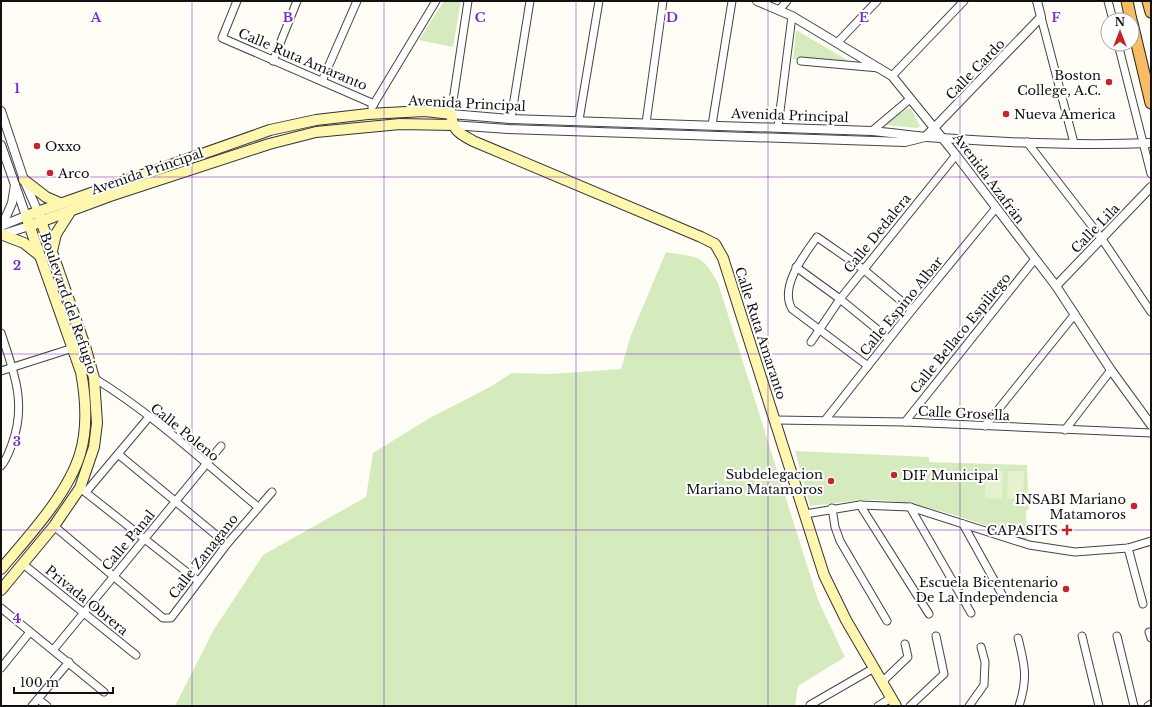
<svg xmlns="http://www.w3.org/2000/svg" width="1152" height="707" viewBox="0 0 1152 707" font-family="'Libre Baskerville',serif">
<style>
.green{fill:#d5ebbd}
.pitch{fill:#e6f2cf}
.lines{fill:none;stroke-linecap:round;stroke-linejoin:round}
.minor-casing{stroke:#444;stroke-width:9}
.tertiary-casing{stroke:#444;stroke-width:10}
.secondary-casing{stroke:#333;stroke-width:12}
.trunk-casing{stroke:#222;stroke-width:13}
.minor{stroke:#fff;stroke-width:7}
.tertiary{stroke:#fff;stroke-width:8}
.secondary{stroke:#fff6b0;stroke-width:10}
.trunk{stroke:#f7bc64;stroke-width:11}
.grid{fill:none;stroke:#7b2cbf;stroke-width:1;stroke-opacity:0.55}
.poi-dot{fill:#c4262e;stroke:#fff;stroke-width:1.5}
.labels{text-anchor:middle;stroke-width:4;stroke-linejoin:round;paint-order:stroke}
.street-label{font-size:13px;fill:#111;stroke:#fff}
.poi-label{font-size:13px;fill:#111;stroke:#fff;text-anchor:end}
.grid-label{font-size:13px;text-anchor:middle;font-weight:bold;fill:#7b2cbf;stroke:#fff;stroke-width:4;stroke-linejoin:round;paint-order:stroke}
</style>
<rect width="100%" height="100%" fill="#fffdf5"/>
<g class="green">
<path d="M444,1H461L453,47L419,40Z"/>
<path d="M796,30L854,64L793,59Z"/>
<path d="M906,109H911L920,126L918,128L885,125Z"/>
<path d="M666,252C699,258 701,253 718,283L818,600L845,657L798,686L795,706H175L213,631L263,555L366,497L373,453L428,419L488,388L512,373L550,374L621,369L631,335Z"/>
<path d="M795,451L929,457V462L1027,465L1029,509L1026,511L1027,540C979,523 931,504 880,500C857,499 832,504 810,506Z"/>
</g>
<g class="pitch">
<path d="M986,470L1003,471L1002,499L985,498Z"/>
<path d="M1008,471H1024L1023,499H1007Z"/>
</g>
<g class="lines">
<defs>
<g id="minor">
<path d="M237,1L222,38L374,104"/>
<path d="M1108,1L1113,20"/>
<path d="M779,10L787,1"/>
<path d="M1041,17L1074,143"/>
<path d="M837,43L877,1"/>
<path d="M1118,44L1151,174"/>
<path d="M273,61L297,1"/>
<path d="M801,61L879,68"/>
<path d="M892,76L964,1"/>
<path d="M322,81L357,1"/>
<path d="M372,107L436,1"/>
<path d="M451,114L468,1"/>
<path d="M511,119L530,1"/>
<path d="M579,120L599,1"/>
<path d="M646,123L663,1"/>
<path d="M712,125L732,1"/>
<path d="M778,127L792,16"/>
<path d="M872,131L910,99"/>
<path d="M1027,142L1102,239L1151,312"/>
<path d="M796,267L840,299L889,339"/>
<path d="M1,333C14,372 27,404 12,444C9,452 7,459 1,466"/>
<path d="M811,342L840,299L956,155"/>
<path d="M868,366L792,309C779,287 804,255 817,237L863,269L912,310"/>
<path d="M1,371L73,348"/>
<path d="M94,378C153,414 205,463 258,507"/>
<path d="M826,419L912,310L996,208"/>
<path d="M776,420L905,422L1151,433"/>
<path d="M905,422L1035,259"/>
<path d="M985,426L1075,314"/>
<path d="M1065,430L1111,370"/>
<path d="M118,454L227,544"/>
<path d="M80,488L198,581"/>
<path d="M86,492L149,417"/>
<path d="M860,505L929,614"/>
<path d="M910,507L971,613"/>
<path d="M832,508L835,527L840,541L887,621"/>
<path d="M805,514L860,505L910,507L1029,545L1075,552L1128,548L1151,541"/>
<path d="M963,524L1004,598"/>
<path d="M54,526L163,618H171L227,544L272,492"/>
<path d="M1128,548L1143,604"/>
<path d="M23,564L136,655"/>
<path d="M1,608L104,692"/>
<path d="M1149,632L1151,638"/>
<path d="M1082,636L1099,706"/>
<path d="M1117,636L1134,706"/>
<path d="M1018,638C1025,666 1028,678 1019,706"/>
<path d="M54,649L221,446"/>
<path d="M1,668L30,632"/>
<path d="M882,682L908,657L905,644"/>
<path d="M38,699L47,706"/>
<path d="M810,705L874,668"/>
<path d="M32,706L69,662"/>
<path d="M878,706L891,698"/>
<path d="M910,706L944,674L936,636"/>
<path d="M969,706L984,685L985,662L981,647"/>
<path d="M1148,706L1151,704"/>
</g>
<g id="tertiary">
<path d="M757,1L792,16L892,76L956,155L1056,286L1111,370L1151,425"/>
<path d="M1,111L24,180L38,212"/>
<path d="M451,114L511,119L872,131C895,133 918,137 941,138C1011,143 1081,146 1151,143"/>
<path d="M452,125L508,129L905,142L925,137L934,128L1041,17L1037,1"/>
<path d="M1,145L26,216L1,226"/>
<path d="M2,226L12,203L15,185"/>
<path d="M1,235L29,226"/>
<path d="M1056,286L1151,187"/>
</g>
<g id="secondary">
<path d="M24,180L46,197L60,203"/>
<path d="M29,226L110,196L269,144L316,132L400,124L452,125"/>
<path d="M3,235L24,243L39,255"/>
<path d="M52,251L56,234L70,212"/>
<path d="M1,569C28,537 68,494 80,454C88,428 86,399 81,372L26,216L270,130L316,120L368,114L425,111L451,114C453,131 459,133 473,141L701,237L715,244L723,258L824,575L846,620L896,706"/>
<path d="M1,590L54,526L80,488L94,447L97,423L94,378L85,346L39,215"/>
</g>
<g id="trunk">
<path d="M1127,1L1131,20"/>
<path d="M1148,1L1151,12"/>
<path d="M1132,23L1151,103"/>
</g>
</defs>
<use href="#minor" class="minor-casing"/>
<use href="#tertiary" class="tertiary-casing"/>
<use href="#secondary" class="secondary-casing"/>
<use href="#trunk" class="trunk-casing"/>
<use href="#minor" class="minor"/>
<use href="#tertiary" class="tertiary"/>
<use href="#secondary" class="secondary"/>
<use href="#trunk" class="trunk"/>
</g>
<path class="grid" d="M192,1V706M384,1V706M576,1V706M768,1V706M960,1V706M1,177H1151M1,354H1151M1,530H1151"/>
<g class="poi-dot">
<circle cx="1109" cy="82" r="4"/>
<circle cx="1006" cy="114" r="4"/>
<circle cx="37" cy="146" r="4"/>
<circle cx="50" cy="173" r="4"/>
<circle cx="894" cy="475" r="4"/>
<circle cx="831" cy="481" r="4"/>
<circle cx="1134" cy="506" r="4"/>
<path d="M1065 524h4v4h4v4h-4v4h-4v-4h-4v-4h4z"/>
<circle cx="1066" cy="589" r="4"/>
</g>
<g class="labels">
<g class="street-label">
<text transform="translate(303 59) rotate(23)" y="5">Calle Ruta Amaranto</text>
<text transform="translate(975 69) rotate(-46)" y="5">Calle Cardo</text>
<text transform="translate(467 103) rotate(3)" y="5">Avenida Principal</text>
<text transform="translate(790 115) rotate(2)" y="5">Avenida Principal</text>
<text transform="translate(147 171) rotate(-19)" y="5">Avenida Principal</text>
<text transform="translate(989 178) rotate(53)" y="5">Avenida Azafrán</text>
<text transform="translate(1095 228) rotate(-46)" y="5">Calle Lila</text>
<text transform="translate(877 233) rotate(-51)" y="5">Calle Dedalera</text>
<text transform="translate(69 303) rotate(71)" y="5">Boulevard del Refugio</text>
<text transform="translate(901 306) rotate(-51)" y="5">Calle Espino Albar</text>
<text transform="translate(761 333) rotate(72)" y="5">Calle Ruta Amaranto</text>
<text transform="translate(960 333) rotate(-51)" y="5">Calle Bellaco Espiliego</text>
<text transform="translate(964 413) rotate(3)" y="5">Calle Grosella</text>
<text transform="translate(185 432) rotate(39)" y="5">Calle Poleno</text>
<text transform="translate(128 540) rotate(-50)" y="5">Calle Panal</text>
<text transform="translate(203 556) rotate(-52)" y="5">Calle Zanagano</text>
<text transform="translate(87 600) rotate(39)" y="5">Privada Obrera</text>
</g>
<g class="poi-label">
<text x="1101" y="80">Boston<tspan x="1101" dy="15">College, A.C.</tspan></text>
<text x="1014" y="119" text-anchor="start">Nueva America</text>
<text x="45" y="151" text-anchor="start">Oxxo</text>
<text x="58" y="178" text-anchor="start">Arco</text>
<text x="823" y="479">Subdelegacion<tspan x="823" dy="15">Mariano Matamoros</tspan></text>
<text x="902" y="480" text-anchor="start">DIF Municipal</text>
<text x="1126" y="504">INSABI Mariano<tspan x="1126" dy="15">Matamoros</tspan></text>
<text x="1058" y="535">CAPASITS</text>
<text x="1058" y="587">Escuela Bicentenario<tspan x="1058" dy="15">De La Independencia</tspan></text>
</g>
</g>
<g class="grid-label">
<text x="96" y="22">A</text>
<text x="288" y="22">B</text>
<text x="480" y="22">C</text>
<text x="672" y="22">D</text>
<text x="864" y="22">E</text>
<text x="1056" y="22">F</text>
<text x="17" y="93">1</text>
<text x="17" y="270">2</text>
<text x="17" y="446">3</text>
<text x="17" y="623">4</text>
</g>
<rect width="1152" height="707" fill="none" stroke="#111111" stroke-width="4"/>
<g transform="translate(1120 32)"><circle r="19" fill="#ffffff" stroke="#a0a0a0"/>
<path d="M0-3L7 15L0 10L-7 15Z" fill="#c4262e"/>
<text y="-6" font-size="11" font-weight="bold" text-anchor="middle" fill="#111111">N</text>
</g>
<path d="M14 687v6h99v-6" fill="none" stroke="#111111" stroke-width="2"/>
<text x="20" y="687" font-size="12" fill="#111111" stroke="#ffffff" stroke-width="3" paint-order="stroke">100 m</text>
</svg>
